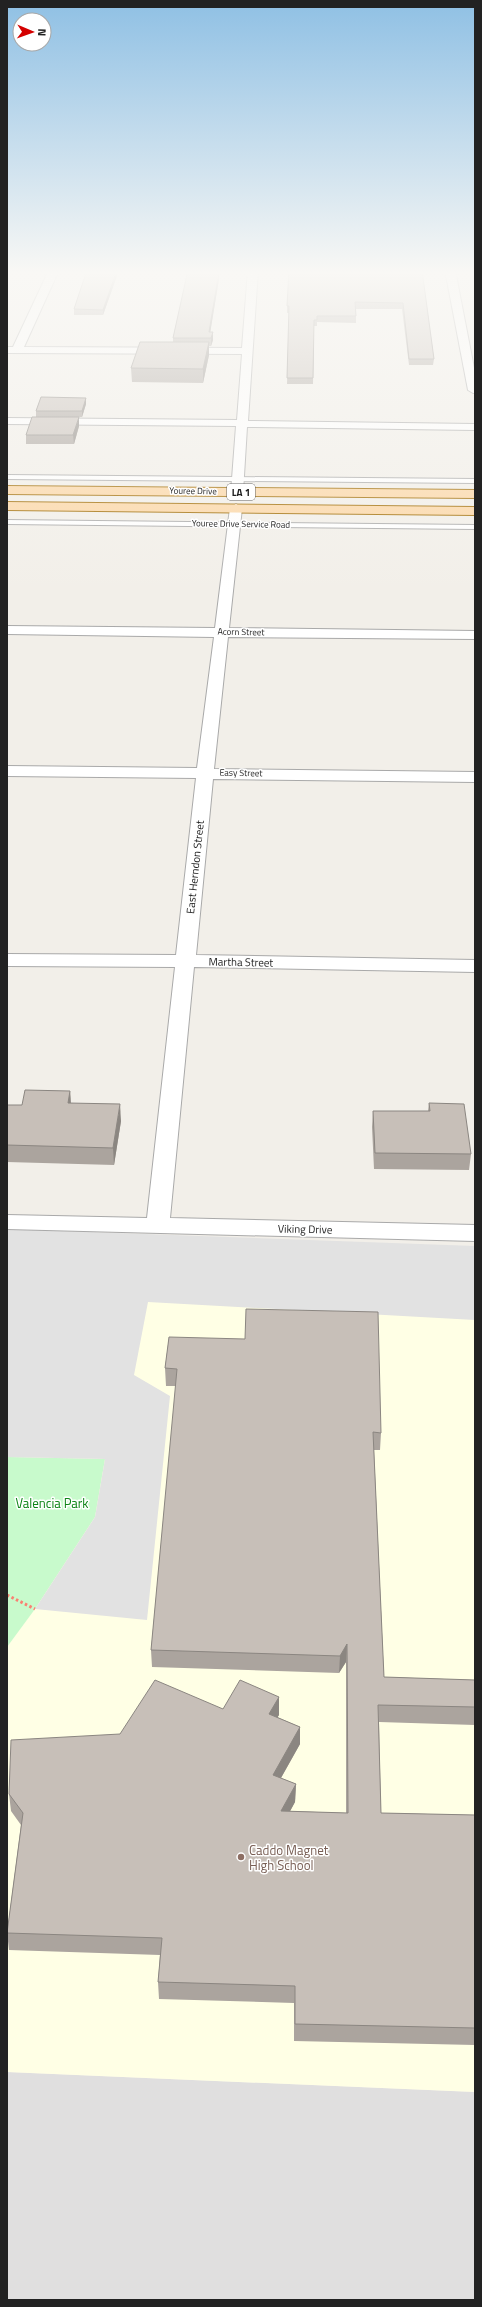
<svg xmlns="http://www.w3.org/2000/svg" width="482" height="2307" viewBox="0 0 482 2307" font-family="'Titillium Web',sans-serif">
<style>
.residential{fill:#e0dfdf}
.education{fill:#ffffe5}
.park{fill:#c8facc}
.parking{fill:#e2e2e2}
.lines{fill:none;stroke-linecap:round;stroke-linejoin:round}
.service-casing{stroke:#a9a9a9;stroke-width:2}
.minor-casing{stroke:#a9a9a9;stroke-width:2}
.primary-casing{stroke:#a06b00;stroke-width:2}
.path{stroke:#fa8072;stroke-width:3;stroke-dasharray:2.5 2.5;stroke-linecap:butt}
.service{fill:#fff;fill-rule:evenodd}
.minor{fill:#fff;fill-rule:evenodd}
.primary{fill:#fcd6a4;fill-rule:evenodd}
.wall{fill:#aba49e}
.shaded-wall{fill:#8b8681}
.building{fill:#c7bfb8;stroke:#8b8681}
.education-dot{fill:#8d6e63;stroke:#fff;stroke-width:1.5}
.labels{text-anchor:middle;stroke-width:3;stroke-linejoin:round;paint-order:stroke}
.far-street-label{font-size:9px;fill:#222;stroke:#fff}
.shield{fill:#fff;stroke:#646464;stroke-width:1}
.shield-label{font-size:10px;font-weight:bold;fill:#222}
.street-label{font-size:11px;fill:#222;stroke:#fff}
.near-park-label{font-size:13px;fill:#0c8416;stroke:#fff}
.near-education-label{font-size:13px;fill:#785e54;stroke:#fff;text-anchor:start}
</style>
<rect width="100%" height="100%" fill="#f2efe9"/>
<path class="residential" d="M7,2072L475,2092V2300H7Z"/>
<path class="education" d="M7,1235L475,1247V2092L7,2072V1642L105,1459L7,1457Z"/>
<path class="park" d="M7,1457L105,1459L95,1517L35,1609L7,1647Z"/>
<path class="parking" d="M7,1229L475,1246V1320L148,1302L134,1375L170,1396L147,1620L35,1609L95,1517L105,1459L7,1457Z"/>
<g class="lines">
<defs>
<g id="service">
<path d="M7,475L475,479V483L7,479Z"/>
<path d="M7,520L475,525V529L7,524Z"/>
</g>
<g id="minor">
<path d="M49,270H59L24,347L242,348L248,270H258L248,421L475,424V430L247,427L243,492L237,496L231,492L236,426L7,424V418L237,420L242,354L7,353V347H13Z"/>
<path d="M445,270H455L475,373V393H473L468,390Z"/>
<path d="M236,504L242,508L229,628L475,631V639L228,637L214,769L475,772V782L213,779L196,955L475,960V972L194,967L170,1218L475,1225V1241L7,1229V1215L147,1218L175,967L7,966V954L176,955L196,778L7,776V766L197,768L214,637L7,634V626L215,628L230,508Z"/>
</g>
<g id="primary">
<path d="M7,486L475,490V498L7,494Z"/>
<path d="M7,502L475,507V515L7,510Z"/>
</g>
</defs>
<use href="#service" class="service-casing"/>
<use href="#minor" class="minor-casing"/>
<use href="#primary" class="primary-casing"/>
<path class="path" d="M7,1595L35,1609"/>
<use href="#service" class="service"/>
<use href="#minor" class="minor"/>
<use href="#primary" class="primary"/>
</g>
<g class="wall">
<path d="M87,270H119L103,315H74V309Z"/>
<path d="M188,270H217V272H219V279L210,332L213,340L211,346H209V355L203,383L132,382L131,368L173,342V338Z"/>
<path d="M422,270L434,359L433,365H409L402,309H356V323L317,322V326H314L313,384H287L289,313H287V306Z"/>
<path d="M86,398V404L82,417H36V411Z"/>
<path d="M79,426L74,444H26V435Z"/>
<path d="M70,1091L71,1103L121,1121L114,1165L7,1162V1105H22Z"/>
<path d="M429,1103L471,1154L469,1170L374,1169L372,1127L373,1111H428Z"/>
<path d="M169,1337L381,1433L380,1450H374L384,1677L475,1680V1725L379,1722L381,1813L475,1815V2045L294,2041V2003L159,1999L158,1982L160,1955L9,1950L7,1933L21,1825L11,1811L9,1794L120,1734L223,1709L279,1697V1715L277,1717L300,1727V1744L281,1778L296,1784L295,1802L290,1811L346,1813V1662L339,1673L152,1667L151,1650L176,1386H166L165,1368Z"/>
</g>
<g class="shaded-wall">
<path d="M117,270H119L103,315V310Z"/>
<path d="M219,272V279L209,340V332Z"/>
<path d="M213,332V340L211,346V338Z"/>
<path d="M209,342V355L203,383V369Z"/>
<path d="M86,398V404L82,417V411Z"/>
<path d="M79,417V426L74,444L73,435Z"/>
<path d="M70,1091L71,1108L68,1103Z"/>
<path d="M120,1104L121,1121L114,1165L113,1148Z"/>
<path d="M347,1644L346,1662L339,1673L340,1656Z"/>
<path d="M279,1697V1715L269,1731V1714Z"/>
<path d="M300,1727V1744L273,1792V1775Z"/>
<path d="M296,1784L295,1802L281,1828V1811Z"/>
</g>
<g class="building">
<path d="M87,270H117L103,310L74,309Z"/>
<path d="M188,270H216V272H219L209,332H213L211,338H173Z"/>
<path d="M289,270H422L434,359H409L403,303L355,302L356,316H317V320H314L313,378H287L289,306H287Z"/>
<path d="M140,342H209L203,369L131,368Z"/>
<path d="M41,397L86,398L82,411H36Z"/>
<path d="M32,417H79L73,435H26Z"/>
<path d="M25,1090L70,1091L68,1103L120,1104L113,1148L7,1145V1105H22Z"/>
<path d="M429,1103L464,1104L471,1154L375,1153L373,1111H430Z"/>
<path d="M246,1309L378,1312L381,1433L373,1432L384,1677L475,1680V1707L378,1705L381,1813L475,1815V2028L295,2024V1986L158,1982L162,1938L7,1933L23,1813L9,1794L11,1740L120,1734L155,1680L223,1709L240,1680L279,1697L269,1714L300,1727L273,1775L296,1784L281,1811L348,1813L347,1644L340,1656L151,1650L177,1369L165,1368L169,1337L245,1339Z"/>
</g>
<linearGradient id="sky" x2="0" y2="1"><stop stop-color="#8fc0e4"/><stop offset="0.46" stop-color="#f9f8f5"/><stop offset="1" stop-color="#f9f8f5" stop-opacity="0"/></linearGradient>
<rect width="482" height="593" fill="url(#sky)"/>
<circle class="education-dot" cx="241" cy="1857" r="4"/>
<g class="labels">
<g class="far-street-label">
<text transform="translate(193 491) rotate(1)" y="3">Youree Drive</text>
<text transform="translate(241 524) rotate(1)" y="3">Youree Drive Service Road</text>
<text transform="translate(241 632) rotate(1)" y="3">Acorn Street</text>
<text transform="translate(241 773) rotate(1)" y="3">Easy Street</text>
</g>
<rect class="shield" x="227" y="484" width="28" height="16" rx="3"/>
<g class="shield-label">
<text x="241" y="496">LA 1</text>
</g>
<g class="street-label">
<text transform="translate(195 867) rotate(-84)" y="4">East Herndon Street</text>
<text transform="translate(241 962) rotate(1)" y="4">Martha Street</text>
<text transform="translate(305 1229) rotate(1)" y="4">Viking Drive</text>
</g>
<g class="near-park-label">
<text x="52" y="1508">Valencia Park</text>
</g>
<g class="near-education-label">
<text x="249" y="1855">Caddo Magnet<tspan x="249" dy="15">High School</tspan></text>
</g>
</g>
<rect width="482" height="2307" fill="none" stroke="#222222" stroke-width="16"/>
<g transform="translate(32 32) rotate(92)"><circle r="19" fill="#ffffff" stroke="#a7a7a7"/>
<path d="M0-3L7 15L0 10L-7 15Z" fill="#d40000"/>
<text y="-6" font-size="11" font-weight="bold" text-anchor="middle" fill="#222222">N</text>
</g>
</svg>
